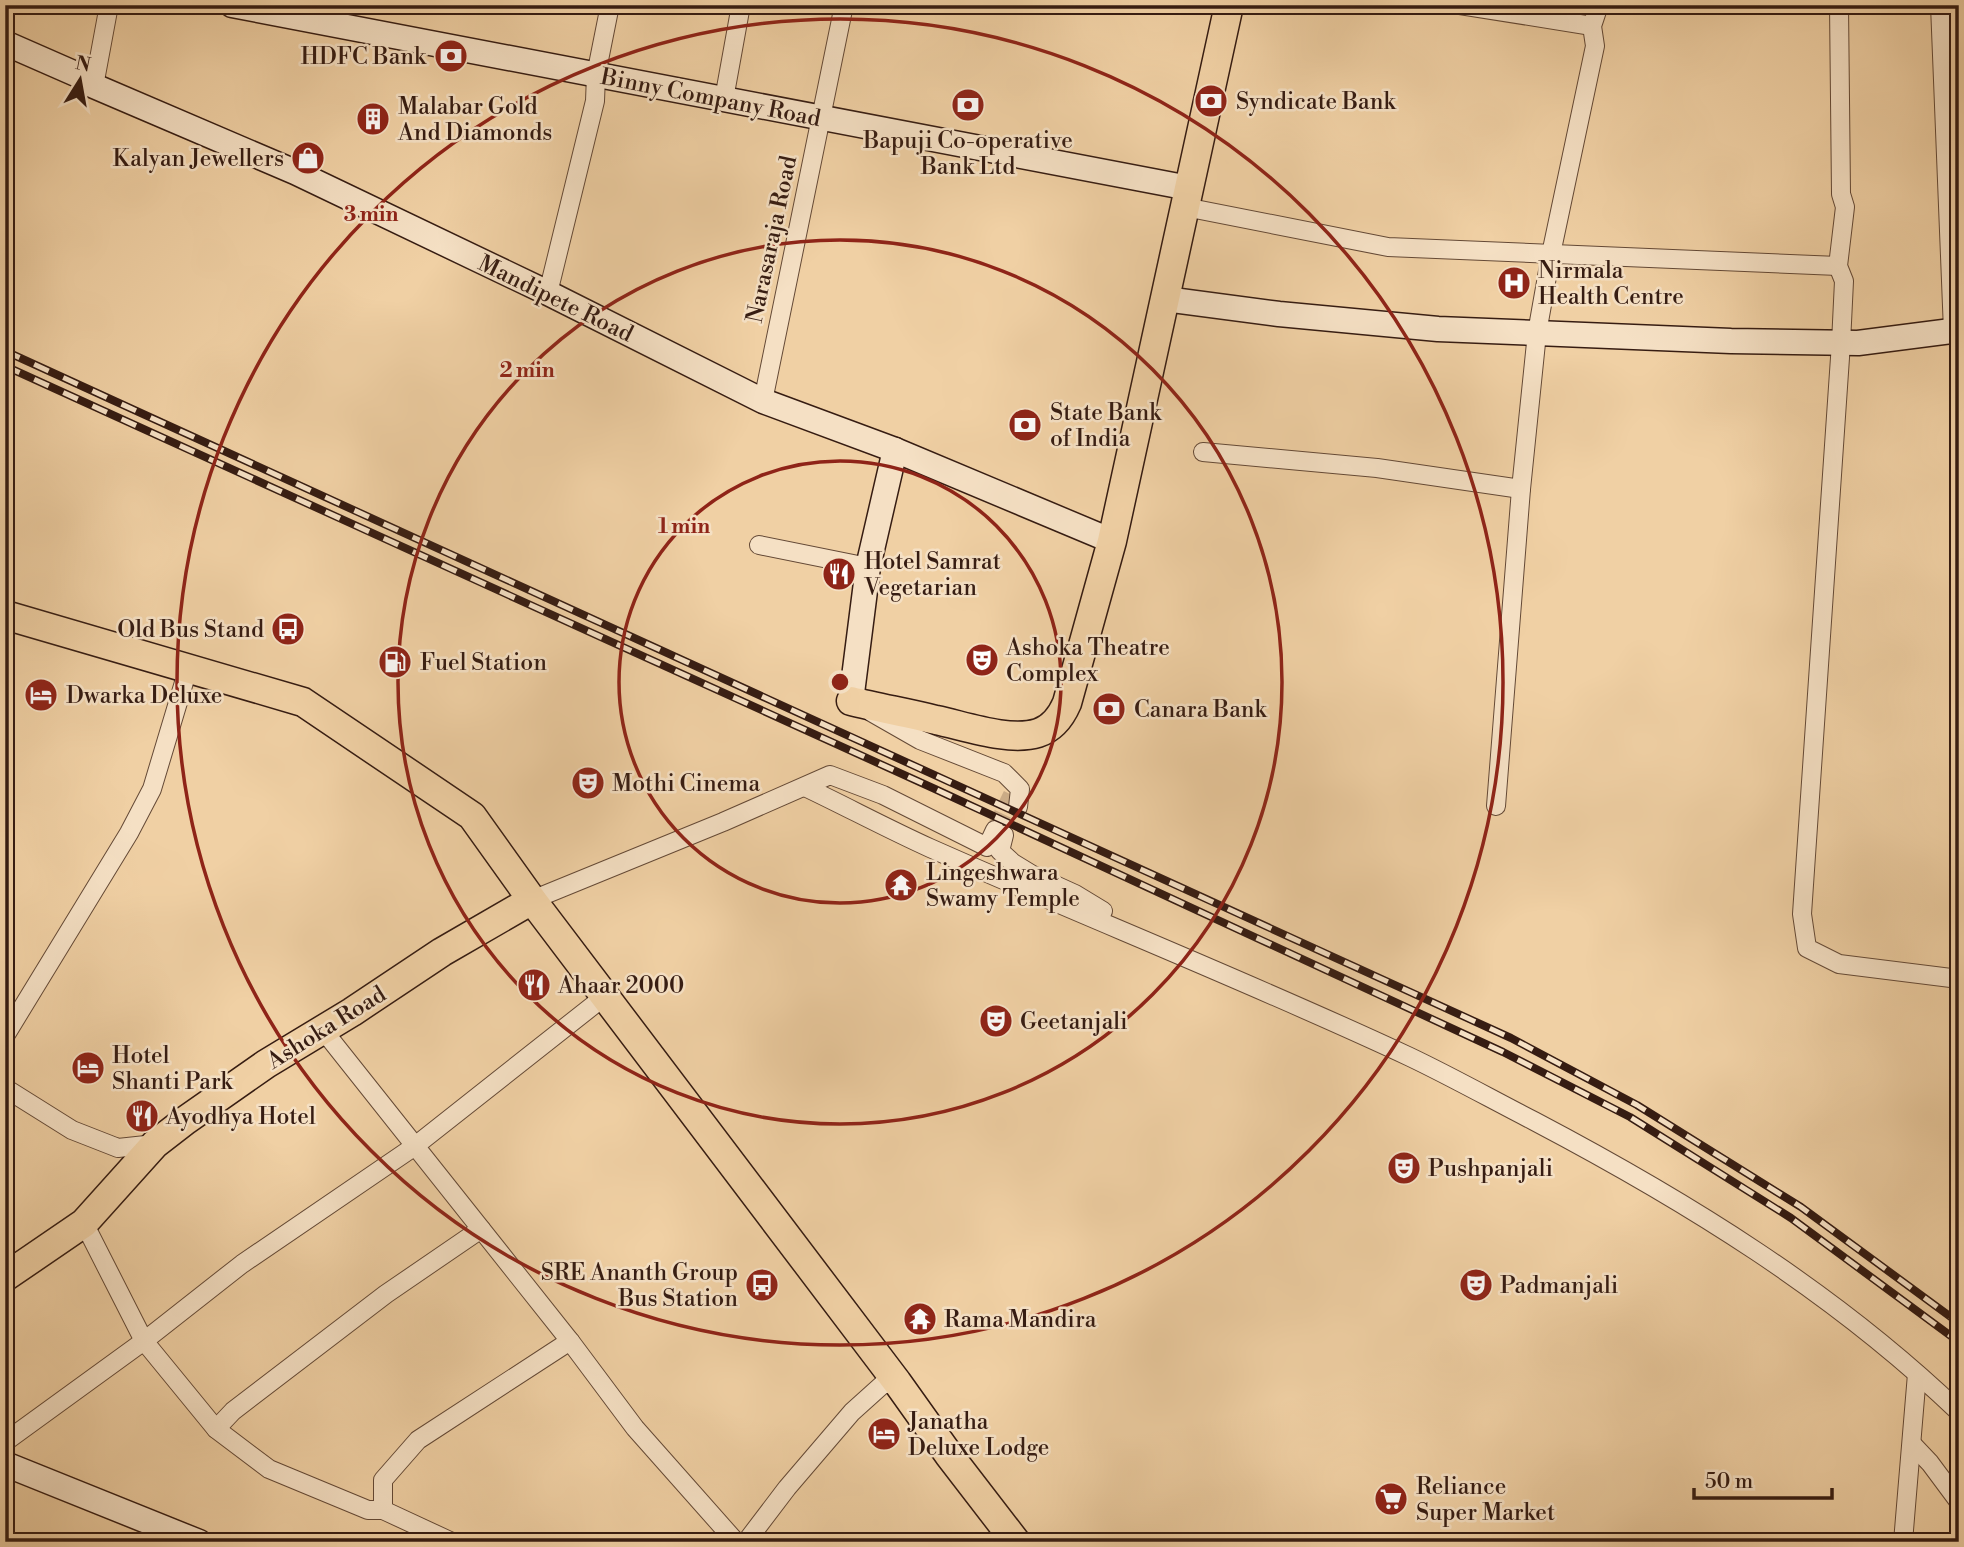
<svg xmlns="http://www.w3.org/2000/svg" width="1964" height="1547" viewBox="0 0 1964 1547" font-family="'Libre Bodoni',serif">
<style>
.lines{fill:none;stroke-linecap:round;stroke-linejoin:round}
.street-tunnel{stroke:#cbac87;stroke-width:18;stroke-dasharray:18 9;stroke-linecap:butt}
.street-casing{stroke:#644936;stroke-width:20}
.secondary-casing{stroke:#361c12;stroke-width:27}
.primary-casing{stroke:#361c12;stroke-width:31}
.street{stroke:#f5e0c4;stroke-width:18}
.secondary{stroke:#f5e0c4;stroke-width:24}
.primary{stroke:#f0d0a4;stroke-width:28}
.rail-casing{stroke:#361c12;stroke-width:8}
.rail{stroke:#f5e0c4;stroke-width:5;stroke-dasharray:16;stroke-linecap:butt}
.ring{fill:none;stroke:#8f2418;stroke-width:3.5}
.labels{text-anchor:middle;stroke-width:5;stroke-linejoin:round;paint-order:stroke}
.poi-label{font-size:23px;fill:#361c12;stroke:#f5e0c4;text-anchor:start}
.street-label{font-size:23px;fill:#361c12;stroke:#f5e0c4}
.centre{fill:#8f2418;stroke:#f5e0c4;stroke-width:3.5}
.ring-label{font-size:21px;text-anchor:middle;font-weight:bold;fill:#8f2418;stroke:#f5e0c4;stroke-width:5;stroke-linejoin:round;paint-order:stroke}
</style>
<rect width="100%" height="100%" fill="#f0d0a4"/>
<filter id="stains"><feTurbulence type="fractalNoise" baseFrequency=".00286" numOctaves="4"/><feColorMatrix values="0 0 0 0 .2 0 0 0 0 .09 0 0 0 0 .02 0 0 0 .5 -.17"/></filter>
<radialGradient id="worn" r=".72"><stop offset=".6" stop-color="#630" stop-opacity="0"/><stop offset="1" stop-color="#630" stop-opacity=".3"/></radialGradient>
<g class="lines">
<path class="street-tunnel" d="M995,830L1012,795"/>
<defs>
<g id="street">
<path d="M1460,5L1592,26"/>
<path d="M1839,5L1841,194L1845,207L1838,266L1844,281L1841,343L1802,914L1807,948L1839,964L1959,979"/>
<path d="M1940,5L1953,331"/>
<path d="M94,86L109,5"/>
<path d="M724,99L741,5"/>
<path d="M1185,207L1388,247L1838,266"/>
<path d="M548,293L595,101L596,75L610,5"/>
<path d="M763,401L844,5"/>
<path d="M1203,452L1377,468L1521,489"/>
<path d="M759,545L868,567"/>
<path d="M871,712L920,740L1004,773L1020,789L1018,807"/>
<path d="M805,787C847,807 888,829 930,848C1090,919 1252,983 1410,1057C1452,1077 1493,1100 1534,1121C1686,1201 1834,1292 1959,1412"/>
<path d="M1496,806L1521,489L1537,333L1551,254L1595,46L1592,26L1599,5"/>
<path d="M1004,835L1000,851L1013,863L1031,874L1075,894L1103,911"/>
<path d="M532,900L723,822L830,775L883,795L987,847L995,830"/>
<path d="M323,1030L570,1341L635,1428L736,1542"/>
<path d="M5,1036L129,833L152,789L188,669"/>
<path d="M5,1088L72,1130L118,1148L155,1144"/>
<path d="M84,1223L144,1341L242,1264L415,1146L605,996"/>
<path d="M216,1429L233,1411L386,1294L481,1229"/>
<path d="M5,1442L144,1341L216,1429L269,1469L368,1510H383L452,1542"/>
<path d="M1912,1444L1930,1463L1959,1502"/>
<path d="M383,1510V1480L418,1440L570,1341"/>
<path d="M746,1542L787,1488L852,1412L882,1385L897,1382"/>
<path d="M1903,1542L1917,1374"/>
</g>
<g id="secondary">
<path d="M232,5L1189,188"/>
<path d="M5,43L78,75L94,86L295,172L548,293L763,401L895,450L1112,541"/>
<path d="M1165,299L1279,314L1438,329L1731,341L1858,343L1959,330"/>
<path d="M851,701L868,567L895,450"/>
<path d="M5,1464L199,1542"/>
</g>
<g id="primary">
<path d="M5,615L303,702L472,816L532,900L897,1382L949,1455L1016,1542"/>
<path d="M851,701C879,708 908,713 936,720C965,726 1009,742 1038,733C1053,728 1061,717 1067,703L1112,541L1229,5"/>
<path d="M5,1277L84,1223L155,1144L186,1120L266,1064L352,1012L442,952L532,900"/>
</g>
</defs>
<use href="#street" class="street-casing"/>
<use href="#secondary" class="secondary-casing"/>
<use href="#primary" class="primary-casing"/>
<use href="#street" class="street"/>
<use href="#secondary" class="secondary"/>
<use href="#primary" class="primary"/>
<defs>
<g id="rail">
<path d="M5,351L1511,1038L1637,1105L1801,1207L1959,1323"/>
<path d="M5,366L935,789L1503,1052L1630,1117L1791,1218L1959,1342"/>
</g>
</defs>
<use href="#rail" class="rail-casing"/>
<use href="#rail" class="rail"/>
</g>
<g class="ring">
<circle cx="840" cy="682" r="221"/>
<circle cx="840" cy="682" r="442"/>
<circle cx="840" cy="682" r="663"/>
</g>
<defs>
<symbol id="bank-disc" viewBox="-11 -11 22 22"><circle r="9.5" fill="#8f2418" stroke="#f5e0c4"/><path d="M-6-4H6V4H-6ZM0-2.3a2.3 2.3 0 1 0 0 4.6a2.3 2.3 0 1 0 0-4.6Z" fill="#fff"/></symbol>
<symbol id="building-disc" viewBox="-11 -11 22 22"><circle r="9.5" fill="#8f2418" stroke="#f5e0c4"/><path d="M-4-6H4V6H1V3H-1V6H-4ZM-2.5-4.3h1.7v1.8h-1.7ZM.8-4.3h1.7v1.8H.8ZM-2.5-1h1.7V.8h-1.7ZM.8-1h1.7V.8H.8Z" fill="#fff"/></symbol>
<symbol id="shop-disc" viewBox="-11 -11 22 22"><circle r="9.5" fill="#8f2418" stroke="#f5e0c4"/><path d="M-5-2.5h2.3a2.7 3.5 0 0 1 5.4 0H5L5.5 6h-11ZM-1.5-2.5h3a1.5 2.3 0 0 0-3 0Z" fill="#fff"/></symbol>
<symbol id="hospital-disc" viewBox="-11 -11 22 22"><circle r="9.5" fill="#8f2418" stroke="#f5e0c4"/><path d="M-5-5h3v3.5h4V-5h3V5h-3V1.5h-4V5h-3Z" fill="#fff"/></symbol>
<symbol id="restaurant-disc" viewBox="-11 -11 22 22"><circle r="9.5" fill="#8f2418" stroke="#f5e0c4"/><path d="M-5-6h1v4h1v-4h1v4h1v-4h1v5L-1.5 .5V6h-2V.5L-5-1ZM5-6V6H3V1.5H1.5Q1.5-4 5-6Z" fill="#fff"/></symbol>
<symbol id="bus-disc" viewBox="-11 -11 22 22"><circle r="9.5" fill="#8f2418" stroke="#f5e0c4"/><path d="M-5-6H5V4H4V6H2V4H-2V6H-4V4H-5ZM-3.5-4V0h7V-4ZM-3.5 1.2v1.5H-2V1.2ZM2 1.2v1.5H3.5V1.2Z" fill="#fff"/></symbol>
<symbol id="theatre-disc" viewBox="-11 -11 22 22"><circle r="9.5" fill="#8f2418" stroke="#f5e0c4"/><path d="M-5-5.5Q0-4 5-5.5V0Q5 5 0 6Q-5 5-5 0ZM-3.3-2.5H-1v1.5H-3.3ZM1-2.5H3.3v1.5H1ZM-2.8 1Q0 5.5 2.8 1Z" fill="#fff"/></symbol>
<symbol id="fuel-disc" viewBox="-11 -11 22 22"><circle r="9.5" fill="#8f2418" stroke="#f5e0c4"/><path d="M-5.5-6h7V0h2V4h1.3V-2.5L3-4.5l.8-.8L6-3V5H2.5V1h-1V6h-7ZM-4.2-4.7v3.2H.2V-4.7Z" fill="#fff"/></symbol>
<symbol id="hotel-disc" viewBox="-11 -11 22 22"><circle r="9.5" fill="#8f2418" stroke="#f5e0c4"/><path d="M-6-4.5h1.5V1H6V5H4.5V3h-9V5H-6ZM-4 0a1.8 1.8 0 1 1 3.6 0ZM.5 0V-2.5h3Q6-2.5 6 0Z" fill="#fff"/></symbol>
<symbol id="temple-disc" viewBox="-11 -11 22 22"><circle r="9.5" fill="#8f2418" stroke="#f5e0c4"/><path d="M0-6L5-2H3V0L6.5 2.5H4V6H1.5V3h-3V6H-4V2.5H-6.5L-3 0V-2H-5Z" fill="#fff"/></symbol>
<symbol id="supermarket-disc" viewBox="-11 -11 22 22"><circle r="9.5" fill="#8f2418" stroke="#f5e0c4"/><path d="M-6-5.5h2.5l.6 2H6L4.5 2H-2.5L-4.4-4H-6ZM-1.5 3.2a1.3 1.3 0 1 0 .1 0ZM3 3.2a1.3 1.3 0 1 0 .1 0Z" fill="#fff"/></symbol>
</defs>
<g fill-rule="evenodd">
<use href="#bank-disc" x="432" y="37" width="38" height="38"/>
<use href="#bank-disc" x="1192" y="82" width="38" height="38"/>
<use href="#bank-disc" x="949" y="86" width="38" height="38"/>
<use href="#building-disc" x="354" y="100" width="38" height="38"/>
<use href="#shop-disc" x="289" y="139" width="38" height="38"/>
<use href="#hospital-disc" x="1495" y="264" width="38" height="38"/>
<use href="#bank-disc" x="1006" y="406" width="38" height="38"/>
<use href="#restaurant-disc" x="820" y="555" width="38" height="38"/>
<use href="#bus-disc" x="269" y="610" width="38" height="38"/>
<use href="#theatre-disc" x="963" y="641" width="38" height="38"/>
<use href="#fuel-disc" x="376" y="643" width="38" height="38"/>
<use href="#hotel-disc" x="22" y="676" width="38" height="38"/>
<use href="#bank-disc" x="1090" y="690" width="38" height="38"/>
<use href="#theatre-disc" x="569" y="764" width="38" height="38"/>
<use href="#temple-disc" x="882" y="866" width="38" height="38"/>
<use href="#restaurant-disc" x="515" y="966" width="38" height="38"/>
<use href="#theatre-disc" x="977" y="1002" width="38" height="38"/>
<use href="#hotel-disc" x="69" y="1049" width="38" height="38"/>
<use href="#restaurant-disc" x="123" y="1097" width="38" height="38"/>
<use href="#theatre-disc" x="1385" y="1149" width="38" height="38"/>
<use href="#bus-disc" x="743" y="1266" width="38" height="38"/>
<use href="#theatre-disc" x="1457" y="1266" width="38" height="38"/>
<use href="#temple-disc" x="901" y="1300" width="38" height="38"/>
<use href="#hotel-disc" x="865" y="1415" width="38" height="38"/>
<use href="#supermarket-disc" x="1372" y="1480" width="38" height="38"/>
</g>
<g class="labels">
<g class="poi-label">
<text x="426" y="64" text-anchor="end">HDFC Bank</text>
<text x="1236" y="109">Syndicate Bank</text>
<text x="398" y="114">Malabar Gold<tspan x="398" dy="26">And Diamonds</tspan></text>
<text x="968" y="148" text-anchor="middle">Bapuji Co-operative<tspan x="968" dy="26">Bank Ltd</tspan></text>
<text x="284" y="166" text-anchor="end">Kalyan Jewellers</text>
<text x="1538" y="278">Nirmala<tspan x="1538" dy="26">Health Centre</tspan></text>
<text x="1050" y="420">State Bank<tspan x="1050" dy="26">of India</tspan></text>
<text x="864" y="569">Hotel Samrat<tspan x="864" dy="26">Vegetarian</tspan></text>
<text x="264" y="637" text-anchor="end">Old Bus Stand</text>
<text x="1006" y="655">Ashoka Theatre<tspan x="1006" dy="26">Complex</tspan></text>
<text x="420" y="670">Fuel Station</text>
<text x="66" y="703">Dwarka Deluxe</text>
<text x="1134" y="717">Canara Bank</text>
<text x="612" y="791">Mothi Cinema</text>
<text x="926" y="880">Lingeshwara<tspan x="926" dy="26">Swamy Temple</tspan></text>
<text x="558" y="993">Ahaar 2000</text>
<text x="1020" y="1029">Geetanjali</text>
<text x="112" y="1063">Hotel<tspan x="112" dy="26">Shanti Park</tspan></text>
<text x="166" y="1124">Ayodhya Hotel</text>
<text x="1428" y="1176">Pushpanjali</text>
<text x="738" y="1280" text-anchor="end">SRE Ananth Group<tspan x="738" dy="26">Bus Station</tspan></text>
<text x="1500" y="1293">Padmanjali</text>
<text x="944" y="1327">Rama Mandira</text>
<text x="908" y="1429">Janatha<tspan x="908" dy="26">Deluxe Lodge</tspan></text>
<text x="1416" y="1494">Reliance<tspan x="1416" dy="26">Super Market</tspan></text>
</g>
<g class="street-label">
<text transform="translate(711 97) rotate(11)" y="8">Binny Company Road</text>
<text transform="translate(771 239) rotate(-78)" y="8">Narasaraja Road</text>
<text transform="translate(556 298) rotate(26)" y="8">Mandipete Road</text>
<text transform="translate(326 1027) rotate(-32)" y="8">Ashoka Road</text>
</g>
</g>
<circle cx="840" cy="682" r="10" class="centre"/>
<g class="ring-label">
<text x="371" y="221">3 min</text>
<text x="527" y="377">2 min</text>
<text x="684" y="533">1 min</text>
</g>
<rect width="1964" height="1547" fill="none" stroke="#f0d0a4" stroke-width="28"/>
<rect x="7" y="7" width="1950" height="1533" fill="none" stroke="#361c12" stroke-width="3.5"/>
<rect x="14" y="14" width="1936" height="1519" fill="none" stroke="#361c12" stroke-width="2"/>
<g transform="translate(80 80) rotate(11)" stroke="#f5e0c4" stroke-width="5" paint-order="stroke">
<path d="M0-5L12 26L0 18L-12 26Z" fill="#361c12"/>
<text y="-10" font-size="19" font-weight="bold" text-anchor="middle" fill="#361c12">N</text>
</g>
<path d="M1694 1488v10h138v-10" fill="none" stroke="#361c12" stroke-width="3.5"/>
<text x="1705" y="1488" font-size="21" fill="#361c12" stroke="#f5e0c4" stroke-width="5" paint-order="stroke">50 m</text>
<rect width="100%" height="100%" filter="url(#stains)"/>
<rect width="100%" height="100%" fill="url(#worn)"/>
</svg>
